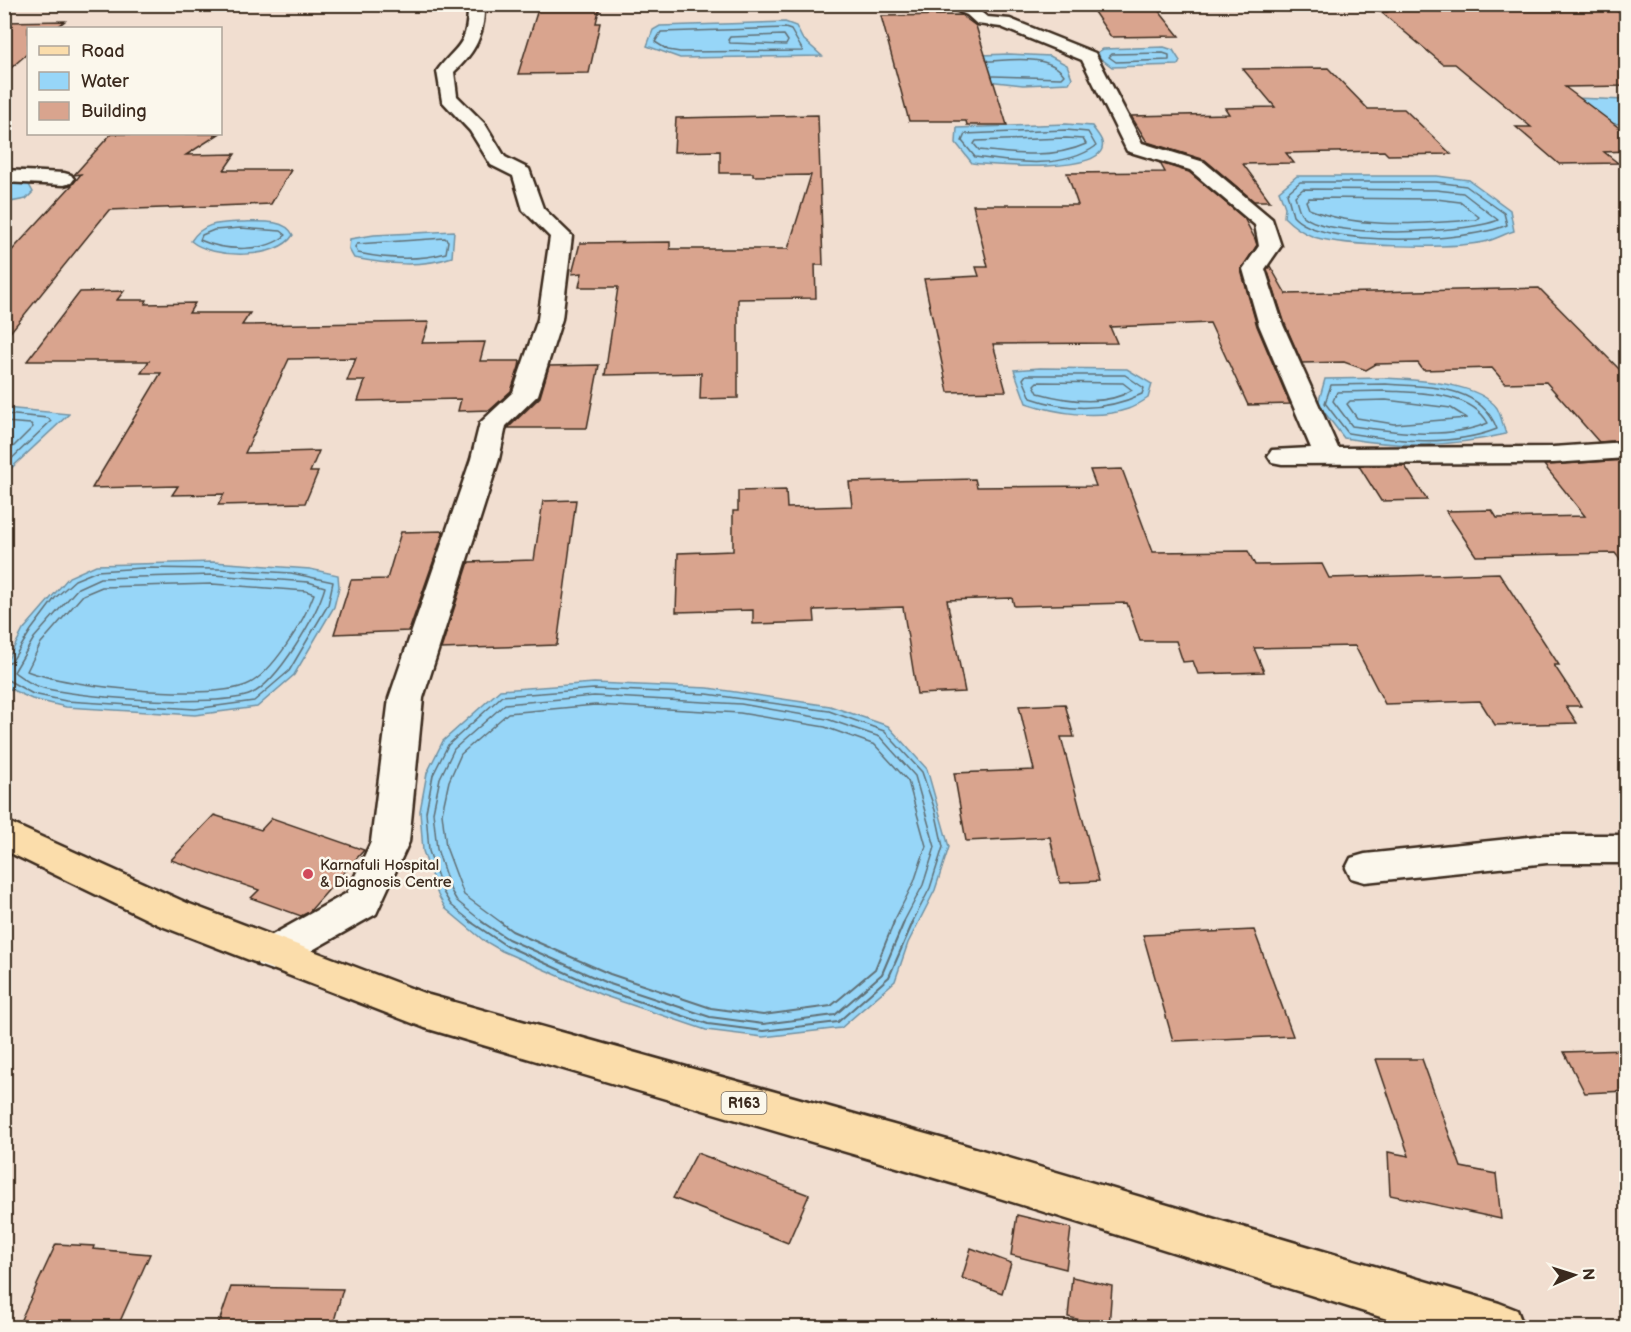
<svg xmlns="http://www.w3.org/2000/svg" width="1631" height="1332" viewBox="0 0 1631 1332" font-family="'Balsamiq Sans',sans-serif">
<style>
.water{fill:#97d6f8;stroke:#7291a1;stroke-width:1.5}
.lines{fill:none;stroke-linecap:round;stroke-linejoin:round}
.shore-far1{stroke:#606f75;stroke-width:1.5}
.shore{stroke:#606f75;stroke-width:2}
.building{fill:#d9a48e;stroke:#3b2a1e;stroke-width:1.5}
.street-casing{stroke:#3b2a1e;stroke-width:5}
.primary-casing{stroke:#3b2a1e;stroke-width:5}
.street{fill:#fbf7ec;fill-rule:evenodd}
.primary{fill:#fbddab;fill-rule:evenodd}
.poi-dot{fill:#d1495b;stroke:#fbf7ec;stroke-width:2}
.labels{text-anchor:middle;stroke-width:5;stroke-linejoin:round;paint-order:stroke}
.shield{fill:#fbf7ec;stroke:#75685c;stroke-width:1.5}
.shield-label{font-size:14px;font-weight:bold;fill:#3b2a1e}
.poi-label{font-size:15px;fill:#3b2a1e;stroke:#fbf7ec;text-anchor:start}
</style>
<rect width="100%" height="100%" fill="#f1ded0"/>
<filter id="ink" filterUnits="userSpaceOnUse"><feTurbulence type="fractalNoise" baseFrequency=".0167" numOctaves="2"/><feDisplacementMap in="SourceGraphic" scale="12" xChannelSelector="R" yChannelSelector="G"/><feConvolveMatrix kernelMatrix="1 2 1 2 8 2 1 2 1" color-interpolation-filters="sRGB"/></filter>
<g filter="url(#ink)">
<g class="water">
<path d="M785,22L796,26L802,38L822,56L680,58L647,46L653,30L660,26Z"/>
<path d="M1164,47L1173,50L1180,61L1178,65L1112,67L1100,58L1098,52L1103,49Z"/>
<path d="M1009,54L1050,56L1067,65L1072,78L1069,83L1023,85L987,81L955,56Z"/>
<path d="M1574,98L1626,100V123L1603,125Z"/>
<path d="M1066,124L1092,126C1095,131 1101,137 1102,142C1111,176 989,165 972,163L956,143L957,128Z"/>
<path d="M1297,176H1437L1469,180L1510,210L1514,231C1504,234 1494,240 1484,242C1450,249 1347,247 1314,237C1303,233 1292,225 1284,217L1285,207L1279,191Z"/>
<path d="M5,183L29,185L33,192L26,199L5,203Z"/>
<path d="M241,222C257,222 285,218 293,235C278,260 212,259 191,241C203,222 220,223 241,222Z"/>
<path d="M454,231L452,257C421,268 386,264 354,258L349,249L350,239L374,235Z"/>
<path d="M1040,368L1127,369L1152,384L1148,398C1142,402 1134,407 1128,409C1096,420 1056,413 1026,403L1014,370Z"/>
<path d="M1386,378C1416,380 1478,382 1497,408C1501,415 1503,426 1506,434C1448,447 1402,448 1344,438L1318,404L1325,379Z"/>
<path d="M5,408L69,414L5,474L4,408Z"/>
<path d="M213,562L310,569L338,575L339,587L334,607L294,675L257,707L195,715L66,707L32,699L10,689L5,681V665L23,630L69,577L96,565Z"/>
<path d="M594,683L708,688L830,706L888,726L927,769L949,847L935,890L908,943L895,981L841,1028L763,1037L706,1030L602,995L502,951L483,940L446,909L438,895L423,851L420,811L427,773L443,741L500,690Z"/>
</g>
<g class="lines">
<g class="shore-far1">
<path d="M785,28L791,30L803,51L680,52L668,50L655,42L661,32Z"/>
<path d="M784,35L788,41L786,45L730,43L728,40L730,37Z"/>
<path d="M1163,53L1169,55V60L1116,62L1109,57L1112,54Z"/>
<path d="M988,61C1011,60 1049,54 1064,75L1061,78L993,76"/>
<path d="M1066,130L1088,132L1096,146C1063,170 1013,162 975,157L962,141L965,134Z"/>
<path d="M1066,138L1083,139L1086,144C1053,159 1014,154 979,150L974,144L976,141Z"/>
<path d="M1300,182H1436L1466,186L1504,213L1507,225C1469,242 1321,249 1293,216L1287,193Z"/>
<path d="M1303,189L1436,190L1463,193L1498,220C1469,233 1320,241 1301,213C1298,209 1297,201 1295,196Z"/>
<path d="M1309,198L1436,199L1460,202L1479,217L1476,220C1421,223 1361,230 1309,209L1306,201Z"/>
<path d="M241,228L281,231L286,235C265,253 224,251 200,240L202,235L214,230Z"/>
<path d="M445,238L448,241L446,253C417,261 387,259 358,253L355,247L357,244Z"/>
<path d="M1026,375H1125L1144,388L1142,394C1106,411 1068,411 1031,398L1023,379Z"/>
<path d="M1037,382L1123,383L1132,390C1105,407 1067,401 1038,393L1034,385Z"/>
<path d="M1386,384C1427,387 1480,384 1497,429C1451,447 1396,441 1348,433L1325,403L1331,385Z"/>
<path d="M1386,391C1418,393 1470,391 1488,423C1447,440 1395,432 1352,426L1333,401L1337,392Z"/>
<path d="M1386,400L1451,408L1467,418L1394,424L1357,418L1347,404L1350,401Z"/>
<path d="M4,414L48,418L51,421L4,466"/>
<path d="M4,422L31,424L33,427L4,456"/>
<path d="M213,575L308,582L325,587C317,615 278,682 251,694C220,708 70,698 37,686C29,683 21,677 14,672L34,638L78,588L100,578Z"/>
<path d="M212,584L306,591L314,594C305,619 272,675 246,685C206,701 68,687 27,671L41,643L83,595L102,587Z"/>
<path d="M4,664L12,661L31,630L55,598L75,580L97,571L143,568L218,569L291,573L333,582L328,605L289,671L254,701L195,709L66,701L33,694L4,678"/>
<path d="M473,923L451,905L443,892L429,851L426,812L433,775L448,745L502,696L594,689L707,694L829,711L884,731L922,772L935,810L943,847L930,888L912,923"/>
<path d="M484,923L457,901L450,889L437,849L433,812L440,778L454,749L505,704L594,696L741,704L827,719L880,737L915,776L935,847L923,885L903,923"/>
<path d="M502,923L464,895L446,847L442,813L449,781L461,754L508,713L595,705L740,713L825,727L875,745L908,781L926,846L914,882L893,923"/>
</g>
<g class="shore">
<path d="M471,922L505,945L604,990L708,1024L763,1031L838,1022L889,977L913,922"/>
<path d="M482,922L508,939L607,983L710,1017L763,1024L835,1015L882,974L904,922"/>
<path d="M500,922L512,931L610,974L711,1008L763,1015L831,1006L875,969L894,922"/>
</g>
</g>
<g class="building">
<path d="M1378,4H1606L1626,17V86L1565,87L1626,133V151L1604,152L1618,163L1559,164L1516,127H1531L1455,64H1443L1381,12H1387Z"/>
<path d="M1154,5L1179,36L1111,37L1090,6Z"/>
<path d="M539,6H600L596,23H600L589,73L518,74Z"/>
<path d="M961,15L976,26L1007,125H967L966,121H909L881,16Z"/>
<path d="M65,21L56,28H28V53L4,74V22Z"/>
<path d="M1328,68L1368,109H1404L1451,154L1388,155L1384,151L1286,153L1294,163L1243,164L1270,201H1254L1205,160L1147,142L1131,116L1229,114L1225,108L1275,107L1243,69Z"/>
<path d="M818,115L823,265H815L816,298L738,299V398L700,399L701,373L605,375L618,287H579L582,273L572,274L580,243L670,242V249H788L811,175L753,176V173H720V151L674,152L676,118Z"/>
<path d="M111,134H219L186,155L235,154L224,170H291L271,204L109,210L4,340V259L73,184L81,174L74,175Z"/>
<path d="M1160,163L1189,172L1244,218L1255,239L1257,245L1241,270L1257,326L1290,404L1248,405L1210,323L1110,327L1117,343L993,344L1006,391L948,392L924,279L979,276L976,267H988L973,205H1078L1067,173L1165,172Z"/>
<path d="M1270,266L1286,294L1539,288L1626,376V440L1599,442L1546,382L1505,383L1492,368L1423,370L1418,363L1376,364L1366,370L1344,362L1302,363L1285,324L1267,269Z"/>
<path d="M124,291L117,300H147L145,304L195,303L189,313H250L242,325L429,322L422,343L485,342L480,361H520L519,367L511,391L490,410L458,411L461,399L358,401L365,381H347L356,358L289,359L245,453L319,451L310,472H318L305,503L218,505L224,494L172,495L178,486L92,488L161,373H141L149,361H27L80,292Z"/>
<path d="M599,365L587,428H508L540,397L549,366Z"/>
<path d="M1626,460V567L1615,553L1476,556L1446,511L1492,510L1497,518L1585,516L1544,465Z"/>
<path d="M1359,466H1405L1427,500L1381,501Z"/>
<path d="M1122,469L1153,552L1248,551L1255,565L1322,564L1329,578L1499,573L1559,665H1554L1581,706H1566L1577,723L1495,725L1480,701L1385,704L1355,646L1254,648L1264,672L1198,674L1193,661L1183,662L1176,641H1140L1127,603L1014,606L1012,598L947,600L965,692L917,694L903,607L814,610L815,622L753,624V610L676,612L678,553L733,551V511H738V491L786,490L787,508L852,506L849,482L975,479L977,487L1096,486L1090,470Z"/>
<path d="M576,500L557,645L441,649L469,562L534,560L543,501Z"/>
<path d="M444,531L409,631L334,634L351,580L387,579L401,532Z"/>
<path d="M1065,704L1074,737H1061L1099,881L1060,883L1050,837L966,841L954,773L1034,770L1019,706Z"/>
<path d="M214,815L261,830L272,818L364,850L309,912L301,916L251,898L259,890L171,860Z"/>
<path d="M1254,930L1293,1036L1173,1041L1143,935Z"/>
<path d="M1626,1050V1091L1585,1093L1564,1052Z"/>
<path d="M1376,1059H1422L1461,1167L1496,1174L1501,1219L1390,1195L1388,1152L1409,1156Z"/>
<path d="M697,1153L809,1195L788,1243L673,1198Z"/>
<path d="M1017,1215L1071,1228L1066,1269L1011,1255Z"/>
<path d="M56,1244L94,1246L93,1249L150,1254L117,1328H17Z"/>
<path d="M971,1248L1011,1263L1002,1293L962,1278Z"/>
<path d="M1072,1277L1112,1286L1109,1327L1068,1317Z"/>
<path d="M231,1287L343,1289L332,1328H217Z"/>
</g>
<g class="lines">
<defs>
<g id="street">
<path d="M476,4H497L484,12C483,39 472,55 454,72L457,96L485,124L505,157L529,169L543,208L572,236L562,319L538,395L506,426L499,459L423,698L409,842L376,914L286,965L272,970L258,965L252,954L258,943L347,893L371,842L389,698L471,459L480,423L513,392L538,319L550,237L523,210L513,176L491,165L470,131L442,101L437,71C456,45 467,48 468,10Z"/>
<path d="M942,4H965L977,9L987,17L1010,19L1095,53L1142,143L1204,162L1272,219L1281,246L1265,269L1283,325L1338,448L1553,447L1626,442V458L1553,463L1282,464L1272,462L1268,456L1272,450L1311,448L1259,325L1243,269L1259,246L1255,225L1190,170L1127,151L1082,60L1001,27L977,24L967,15Z"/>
<path d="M4,170L64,173L71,175L74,179L71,183L64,185L4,182Z"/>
<path d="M1547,835H1626V863H1547L1365,882L1351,878L1346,868L1351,858L1365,854Z"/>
</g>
<path id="primary" d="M4,820L187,903L429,995L958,1143L1499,1303L1517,1310L1524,1328H1416L958,1185L425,1028L159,925L4,850Z"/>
</defs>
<use href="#street" class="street-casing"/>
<use href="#primary" class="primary-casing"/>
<use href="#street" class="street"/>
<use href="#primary" class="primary"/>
</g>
</g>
<circle class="poi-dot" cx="308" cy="874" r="6"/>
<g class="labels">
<rect class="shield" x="721.5" y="1092" width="45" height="22" rx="4.5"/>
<g class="shield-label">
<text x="744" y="1108">R163</text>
</g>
<g class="poi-label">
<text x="320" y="870">Karnafuli Hospital<tspan x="320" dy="17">&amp; Diagnosis Centre</tspan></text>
</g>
</g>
<rect width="1631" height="1332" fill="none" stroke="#fbf7ec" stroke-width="24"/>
<rect x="12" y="12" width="1607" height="1308" fill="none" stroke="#3b2a1e" stroke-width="2" filter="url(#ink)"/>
<rect x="27" y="27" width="195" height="108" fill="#fbf7ec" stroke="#aea59a" stroke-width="1.5"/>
<rect x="39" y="46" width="30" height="9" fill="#fbddab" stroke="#aea59a" stroke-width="1.5"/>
<text x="81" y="57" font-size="18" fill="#3b2a1e">Road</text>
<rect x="39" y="72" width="30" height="18" fill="#97d6f8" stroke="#aea59a" stroke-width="1.5"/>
<text x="81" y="87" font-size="18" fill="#3b2a1e">Water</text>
<rect x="39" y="102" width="30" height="18" fill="#d9a48e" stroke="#aea59a" stroke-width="1.5"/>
<text x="81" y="117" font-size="18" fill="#3b2a1e">Building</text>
<g transform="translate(1574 1275) rotate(87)" stroke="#fbf7ec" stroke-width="4.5" paint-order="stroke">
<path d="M0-4.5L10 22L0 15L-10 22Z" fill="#3b2a1e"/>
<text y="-9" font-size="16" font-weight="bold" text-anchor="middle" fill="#3b2a1e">N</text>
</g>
</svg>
